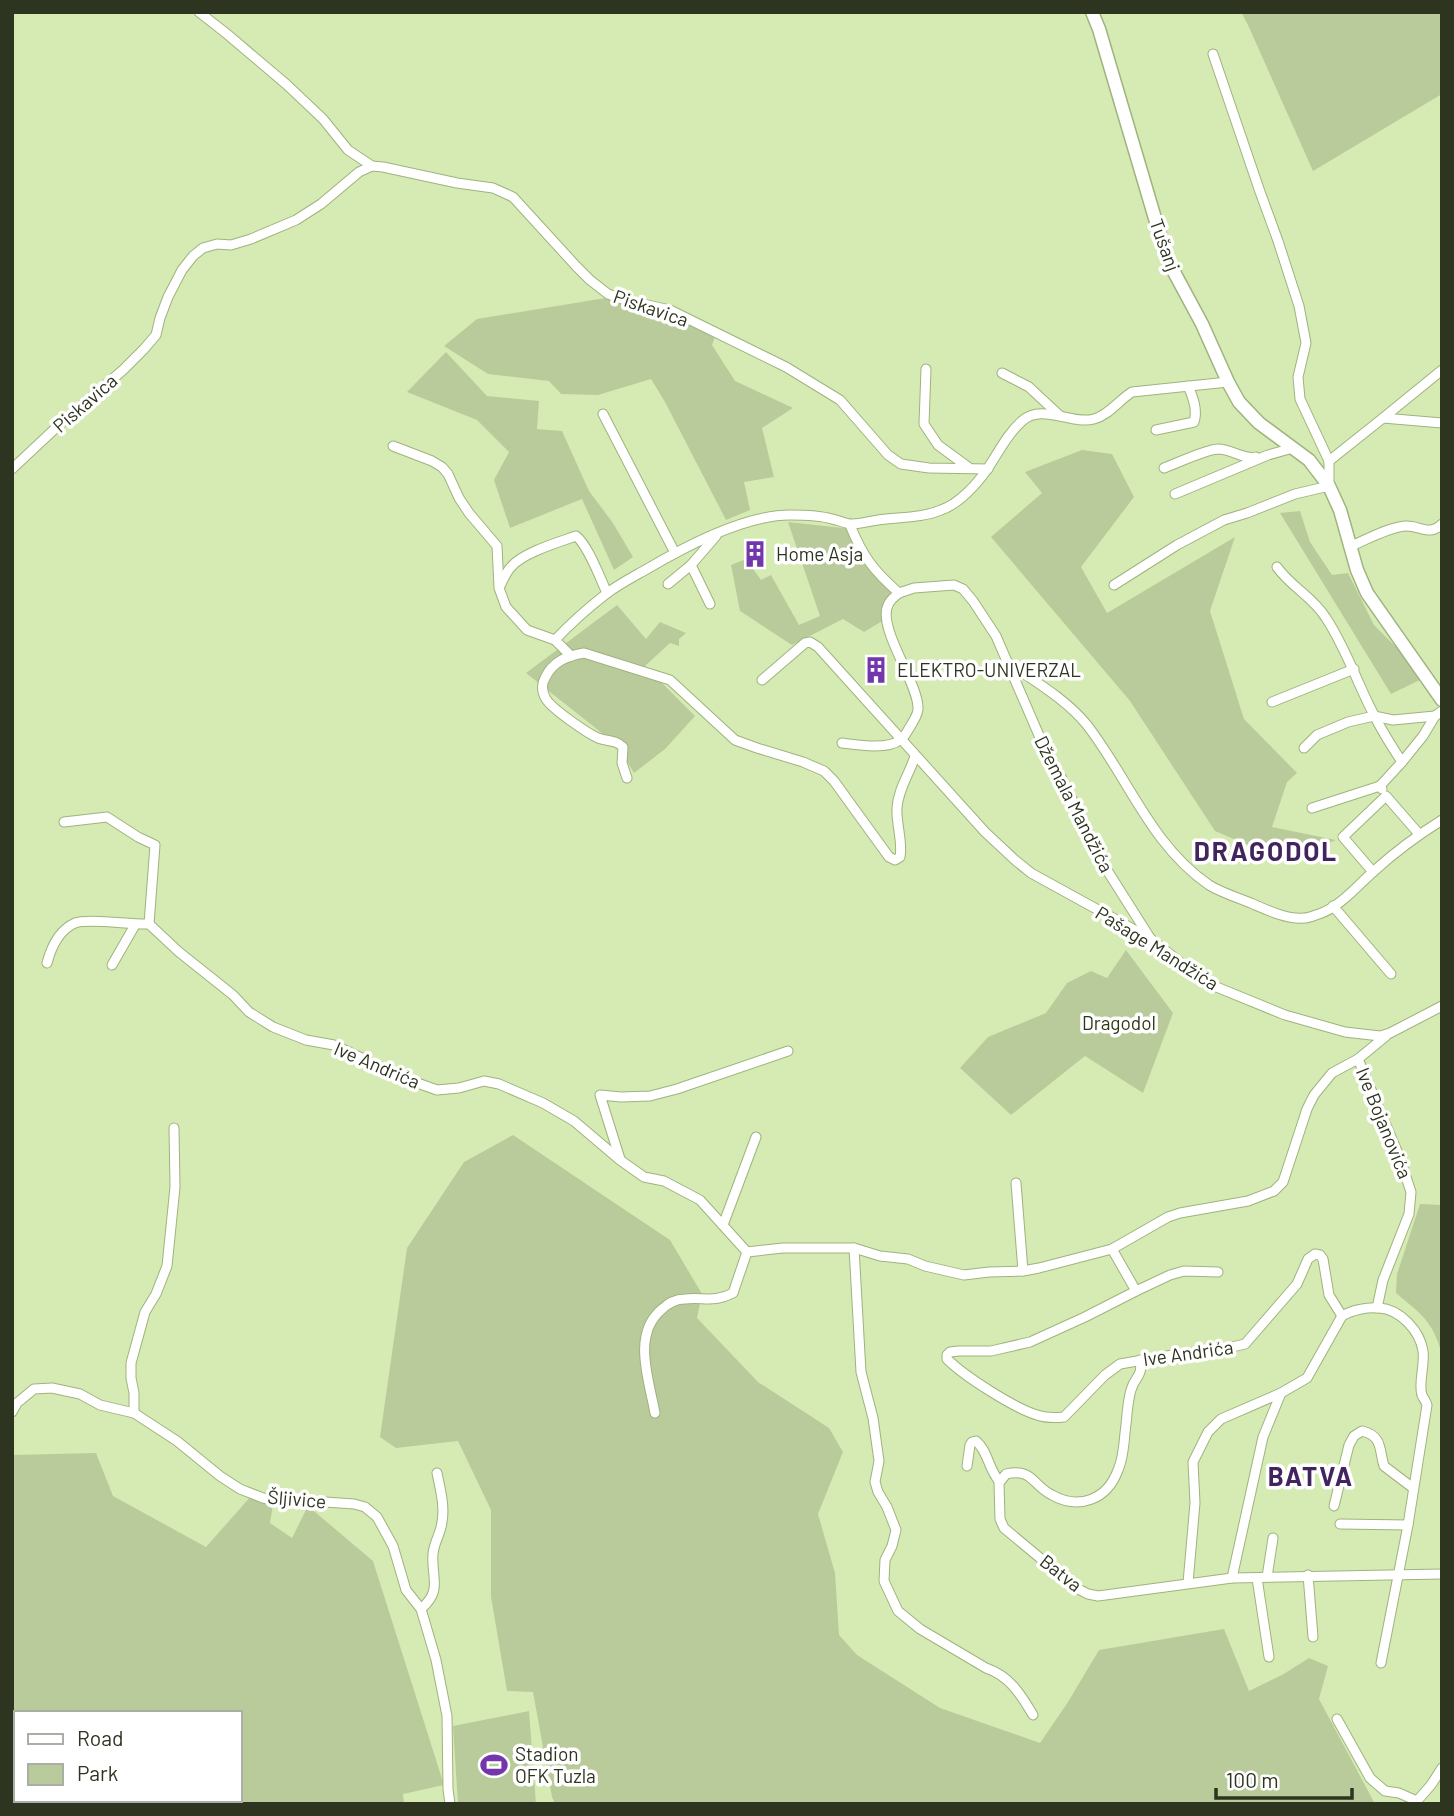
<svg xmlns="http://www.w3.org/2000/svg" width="1454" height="1816" viewBox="0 0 1454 1816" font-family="Barlow,sans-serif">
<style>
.green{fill:#b9cb9b;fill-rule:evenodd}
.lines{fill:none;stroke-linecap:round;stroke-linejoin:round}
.street-casing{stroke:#9fb37d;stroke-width:11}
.secondary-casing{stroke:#9fb37d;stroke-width:15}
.street{stroke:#fff;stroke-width:9}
.secondary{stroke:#fff;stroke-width:12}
.labels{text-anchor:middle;stroke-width:7;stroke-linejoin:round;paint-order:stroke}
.street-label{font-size:19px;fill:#2d341f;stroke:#fff}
.poi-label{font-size:19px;fill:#2d341f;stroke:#fff;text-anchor:start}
.park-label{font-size:19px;fill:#2d3816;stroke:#fff}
.district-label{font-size:26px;font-weight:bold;letter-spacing:2px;fill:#42255e;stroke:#fff}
</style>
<rect width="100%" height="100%" fill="#d6ebb4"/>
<g class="green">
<path d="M1241,12H1442V94L1313,171L1248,25Z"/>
<path d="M630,294L718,329L712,345L735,381L793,408L762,428L774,477L744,482L750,510L726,520L665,402L651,379L598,395L561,394L549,381L488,374L444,346L477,319Z"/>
<path d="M446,352L487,396L539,401L537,429L562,431L589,491L613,523L633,557L614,570L582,499L510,528L494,480L509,452L477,420L407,392Z"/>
<path d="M1082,450L1112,454L1134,497L1081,567L1107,613L1235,537L1210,611L1244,719L1297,773L1287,782L1272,827L1336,840L1287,862L1215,831L1130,701L991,537L1042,493L1025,472Z"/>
<path d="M1300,511L1310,542L1332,575L1348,573L1374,625L1426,677L1391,694L1280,513Z"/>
<path d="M788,522L852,529L868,562L896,586L884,620L864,632L843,619L792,645L740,611L731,565L746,559L761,580L771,575L799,625L820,616Z"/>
<path d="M617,605L646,639L660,622L686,633L679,639V646L670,643L645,666L695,716L665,749L634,773L617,745L526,673Z"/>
<path d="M1126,950L1173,1013L1143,1093L1085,1056L1011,1115L960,1068L988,1037L1046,1013L1067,983L1091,971L1107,978Z"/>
<path d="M513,1135L670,1240L702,1294L697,1318L758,1382L829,1428L843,1452L818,1514L835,1573L839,1635L857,1655L940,1708L1040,1743L1068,1702L1099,1650L1224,1629L1249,1691L1282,1675L1309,1658L1328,1666L1319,1699L1375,1804H555L552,1797L533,1692L507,1691L491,1597V1510L458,1441L396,1448L380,1437L407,1248L464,1162Z"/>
<path d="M1420,1204L1442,1205V1354C1432,1320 1422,1315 1396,1293L1397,1274Z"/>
<path d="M96,1453L113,1496L206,1547L252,1495L274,1499L270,1523L292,1538L308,1506L373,1561L444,1785L403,1794L404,1804H12V1455ZM16,1713H240V1800H16Z"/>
<path d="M529,1711L536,1804H458L453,1726Z"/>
</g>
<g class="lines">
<defs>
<g id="street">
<path d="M199,12L227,34L286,84L323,119L348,150L372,166L383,167L457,183L493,188L513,197L576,266L590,280L608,294L625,300L670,310L786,367L840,400L888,455L901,464L929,468L988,469"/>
<path d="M1213,54L1259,189L1278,241L1299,306L1306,343L1298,377L1300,399L1329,461"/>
<path d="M926,369L924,424L938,445L968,467"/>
<path d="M1002,373L1029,387L1059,415"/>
<path d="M603,414L675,553"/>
<path d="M1383,418L1442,370"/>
<path d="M1156,430L1194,422C1198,410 1193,397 1188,386"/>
<path d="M393,446L432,461L442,467L448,474L459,498L469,513L497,546L499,588L506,607L527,630L555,640L571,656"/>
<path d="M1164,468C1178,463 1204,450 1218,449C1232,449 1243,460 1256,457"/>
<path d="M12,469L60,424L123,370L144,349L156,335L160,318L168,297L182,270L193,256L203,248L217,244L231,245L251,239L296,220L321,204L359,172L372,166"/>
<path d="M1175,494L1268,455L1293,448"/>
<path d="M850,525C863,557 873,570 899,593L914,588L954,585L963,589L973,601L996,636L1044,747L1061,777L1105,867L1150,938"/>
<path d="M1351,546C1368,539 1387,528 1405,526C1420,525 1429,537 1442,524"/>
<path d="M691,565L710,604"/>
<path d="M1277,567C1291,587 1313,597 1326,618C1346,648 1357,683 1374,715C1382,731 1392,747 1402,762L1423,736L1435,716L1442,711"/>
<path d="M668,584L691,565L716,536"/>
<path d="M1114,585L1177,545L1224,520L1247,513L1295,494L1329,486V461L1383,418L1442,423"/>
<path d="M500,586C503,580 506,572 511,567C522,553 559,542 576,536C588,545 600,578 607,593"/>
<path d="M555,640C571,623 588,608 606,594C619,584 633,577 647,569C686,546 744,515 790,515C804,515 819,515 832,519C839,520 845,524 852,524C861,524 870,521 878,520C899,517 922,518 941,510C959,504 977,484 988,468C999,452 1007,434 1022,421C1042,403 1071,425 1094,419C1109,415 1119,400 1132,392L1228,382"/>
<path d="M1007,662C1034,681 1066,699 1087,725C1129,779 1150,844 1209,885C1222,893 1239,898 1253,904C1267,910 1288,920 1304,918C1309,918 1315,915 1319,914C1340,907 1358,885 1374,871C1395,852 1418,835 1442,820"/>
<path d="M762,680L805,643L810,642L818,647L985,832L1015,860L1031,873L1151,939L1191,971L1214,986L1285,1015L1345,1032L1380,1036L1390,1033L1442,1006"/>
<path d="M1272,702L1354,669"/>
<path d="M842,743C858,745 887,750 900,740C905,737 907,731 910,727C913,721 919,714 918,707C917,681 877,627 888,605C890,600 895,596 899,593"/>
<path d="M1304,748L1317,735L1348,722L1374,716L1393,720L1435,716"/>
<path d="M627,778L622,763L623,747C614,739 609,742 598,738C587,733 552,709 546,699C542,692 541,685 545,678C553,661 567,656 584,653L670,680L735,740L757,748L803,762L824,771L834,781L889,857L895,860L900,857C903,842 896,824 897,808C898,789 910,773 915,756"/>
<path d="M1382,789L1380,786L1402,762"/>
<path d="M1312,808L1380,786"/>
<path d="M64,822L107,817L138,837L155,845L149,924"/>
<path d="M1373,872L1343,837L1386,796L1419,834"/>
<path d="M1333,906L1391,974"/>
<path d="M47,963C51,948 59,930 75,923C88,918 132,925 149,924L179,952L233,995L249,1012L273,1027L306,1040L334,1045L409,1080L437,1090L459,1088L484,1081L499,1084L543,1103L574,1121L620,1160L644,1177L664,1181L700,1200L747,1252"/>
<path d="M112,965L135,925"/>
<path d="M1358,1059L1399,1156L1411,1192L1409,1214L1383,1280L1377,1308"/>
<path d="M620,1159L600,1095L621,1097L650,1096L677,1089L788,1051"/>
<path d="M1016,1183L1023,1271"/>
<path d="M723,1225L756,1137"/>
<path d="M854,1248L861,1372L873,1418L879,1461L875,1482L878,1492L887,1507L896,1530L892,1546L885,1560L884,1581L898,1611L920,1629L986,1668C1010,1676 1021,1695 1033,1715"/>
<path d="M1112,1249L1136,1291L1085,1317L1030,1342L991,1351H959L950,1352L947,1355V1359C964,1376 1014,1408 1037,1415C1046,1418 1055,1418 1064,1417L1105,1375L1120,1364L1166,1356L1219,1350L1245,1344L1297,1284L1308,1259L1315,1254L1320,1255L1323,1259L1329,1295L1342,1316C1352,1310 1367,1307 1379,1308C1400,1309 1420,1331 1423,1351C1425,1365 1418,1384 1422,1395C1423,1398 1426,1401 1427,1405L1408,1525L1381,1663"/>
<path d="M747,1252L783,1248H854L880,1256L908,1259L925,1266L964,1275L989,1272L1023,1271L1039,1268L1112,1249L1168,1217L1180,1213L1248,1201L1274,1191L1283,1182L1307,1109L1314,1095L1332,1073L1358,1059L1386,1036"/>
<path d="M1136,1291L1170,1275L1184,1271L1218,1272"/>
<path d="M1140,1360C1143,1378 1135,1375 1131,1390C1127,1403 1127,1419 1125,1433C1124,1445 1123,1459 1118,1470C1107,1500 1079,1510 1052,1495C1032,1485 1033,1468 1006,1474L999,1483L1000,1519L1004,1528L1076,1588L1088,1594L1098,1596L1232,1578L1442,1574"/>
<path d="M12,1412L17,1403L34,1389L52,1388L80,1394L100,1405L134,1413L177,1441L220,1476L240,1489L263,1498L285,1502H325L354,1504L365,1507L377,1517L393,1546L406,1590L421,1609L436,1660L447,1716L448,1789L450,1804"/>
<path d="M134,1413V1393L131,1378V1363L145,1312L156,1294L167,1266L175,1187L174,1128"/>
<path d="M655,1413C649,1380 632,1335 661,1310C668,1303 675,1299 685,1299C704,1297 714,1303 733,1293L747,1252"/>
<path d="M967,1466L970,1445L972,1442L976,1441C988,1451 988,1468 999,1481"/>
<path d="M1334,1506L1349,1445L1354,1436L1362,1431C1383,1436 1379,1450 1384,1466L1413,1488"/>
<path d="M1340,1524L1408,1525"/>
<path d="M1308,1575L1313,1637"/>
<path d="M1267,1577L1273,1538"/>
<path d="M1232,1578L1263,1437L1281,1393"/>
<path d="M1257,1578L1269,1657"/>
<path d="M1188,1583L1195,1503L1193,1462L1208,1432L1221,1419L1281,1393L1307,1378L1342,1316"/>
<path d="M421,1609C443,1590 431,1578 433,1554C434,1542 441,1533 442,1522C445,1505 440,1489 437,1473"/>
<path d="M1337,1719L1370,1778L1385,1791L1399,1793L1417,1801L1416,1804"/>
<path d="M1417,1801L1431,1785L1442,1768"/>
</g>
<path id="secondary" d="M1092,12L1099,29L1167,259L1202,324L1228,382L1239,402L1259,423L1309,460L1329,486L1340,510L1357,570L1367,593L1442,700"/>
</defs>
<use href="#street" class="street-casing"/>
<use href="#secondary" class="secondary-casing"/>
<use href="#street" class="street"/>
<use href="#secondary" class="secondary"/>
</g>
<defs>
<symbol id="building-bare" viewBox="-9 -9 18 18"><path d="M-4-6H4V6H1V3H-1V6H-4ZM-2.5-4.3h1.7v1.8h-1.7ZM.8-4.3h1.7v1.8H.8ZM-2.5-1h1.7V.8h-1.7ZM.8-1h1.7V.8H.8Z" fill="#7436ab" stroke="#fff" stroke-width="2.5" paint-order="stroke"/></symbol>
<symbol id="stadium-bare" viewBox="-9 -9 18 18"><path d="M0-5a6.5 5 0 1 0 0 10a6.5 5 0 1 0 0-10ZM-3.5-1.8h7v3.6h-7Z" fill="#7436ab" stroke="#fff" stroke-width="2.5" paint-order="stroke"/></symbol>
</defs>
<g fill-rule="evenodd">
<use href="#building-bare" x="736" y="535" width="38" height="38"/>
<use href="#building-bare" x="857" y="651" width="38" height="38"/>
<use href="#stadium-bare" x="475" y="1746" width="38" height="38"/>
</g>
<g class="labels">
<g class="street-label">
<text transform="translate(1165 245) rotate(70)" y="7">Tušanj</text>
<text transform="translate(651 308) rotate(19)" y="7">Piskavica</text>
<text transform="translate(85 403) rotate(-41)" y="7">Piskavica</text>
<text transform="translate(1074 804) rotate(63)" y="7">Džemala Mandžića</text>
<text transform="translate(1157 948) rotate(32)" y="7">Pašage Mandžića</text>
<text transform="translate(377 1065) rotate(23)" y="7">Ive Andrića</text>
<text transform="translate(1384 1123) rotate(68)" y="7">Ive Bojanovića</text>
<text transform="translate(1188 1353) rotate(-8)" y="7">Ive Andrića</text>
<text transform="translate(297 1499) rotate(5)" y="7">Šljivice</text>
<text transform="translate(1061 1573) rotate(38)" y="7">Batva</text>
</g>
<g class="poi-label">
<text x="776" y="561">Home Asja</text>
<text x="897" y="677">ELEKTRO-UNIVERZAL</text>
<text x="515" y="1761">Stadion<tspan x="515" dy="22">OFK Tuzla</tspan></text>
</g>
<g class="park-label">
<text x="1119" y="1030">Dragodol</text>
</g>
<g class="district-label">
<text x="1266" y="861">DRAGODOL</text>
<text x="1311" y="1486">BATVA</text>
</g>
</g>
<rect width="1454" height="1816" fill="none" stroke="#2d341f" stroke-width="28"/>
<rect x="14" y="1711" width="228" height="91" fill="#ffffff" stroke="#abaea5" stroke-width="2"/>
<rect x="28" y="1734" width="35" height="10" fill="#ffffff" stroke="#abaea5" stroke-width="2"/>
<text x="77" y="1746" font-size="21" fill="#2d341f">Road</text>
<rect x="28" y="1764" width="35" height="21" fill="#b9cb9b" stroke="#abaea5" stroke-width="2"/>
<text x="77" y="1781" font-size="21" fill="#2d341f">Park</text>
<path d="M1216 1788v10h136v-10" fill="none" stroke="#2d341f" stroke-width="3.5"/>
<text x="1226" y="1788" font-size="21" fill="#2d341f" stroke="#ffffff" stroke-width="5" paint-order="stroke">100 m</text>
</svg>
